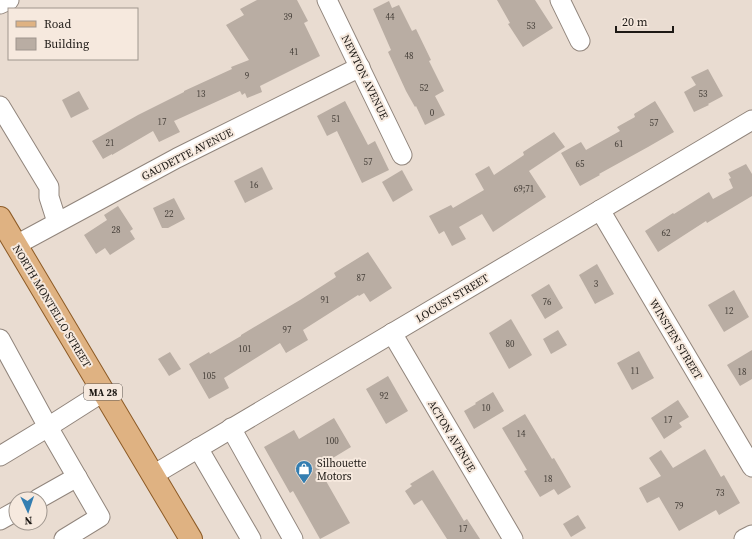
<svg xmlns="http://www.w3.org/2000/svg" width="752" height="539" viewBox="0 0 752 539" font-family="'Source Serif 4',serif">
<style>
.building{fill:#b9ada3}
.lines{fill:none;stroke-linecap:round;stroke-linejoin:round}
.minor-casing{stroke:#91857c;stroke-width:21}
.major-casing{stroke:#8d5b26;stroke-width:24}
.minor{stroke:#fff;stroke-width:19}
.major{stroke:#dfb282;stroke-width:22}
.labels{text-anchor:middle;stroke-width:4;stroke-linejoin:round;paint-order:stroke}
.number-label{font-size:9px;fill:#443e38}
.shield{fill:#f6e9de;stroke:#5e5751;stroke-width:1}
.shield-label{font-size:10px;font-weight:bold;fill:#1d1915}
.street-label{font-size:11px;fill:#1d1915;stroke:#f6e9de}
.poi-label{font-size:11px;fill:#1d1915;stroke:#f6e9de;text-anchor:start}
</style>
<rect width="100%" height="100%" fill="#e9dcd1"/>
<g class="building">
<path d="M257,0H297L308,21L304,23L320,56L260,86L262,92L247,98L245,93L242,95L240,91L174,121L180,132L159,142L153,131L112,155V154L103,159L92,141L138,115L184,92V91L232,69L231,67L249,60L226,25L244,15L240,9Z"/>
<path d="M497,0H535L553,28L523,47L508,24L510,23Z"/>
<path d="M389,1L392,8L399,5L412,31L416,29L431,60L429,61L444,91L435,96L445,115L425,125L416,106L415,107L406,91L388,52L391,50L373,9Z"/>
<path d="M708,69L723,96L708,104L709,105L694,112L684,92L696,85L691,77Z"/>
<path d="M79,91L89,109L71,118L62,100Z"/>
<path d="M345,101L368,145L375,141L389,170L362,183L337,131L327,136L317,116Z"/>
<path d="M655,101L674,132L648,147L599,174L600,175L580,186L561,153L581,142L586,150L620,131L617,127L635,117L634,114Z"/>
<path d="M554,132L565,147L529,171L546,197L493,232L482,214L459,227L466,239L452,246L444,231L439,234L429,216L451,205L453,208L484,190L475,174L489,166L494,175L524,155L523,152Z"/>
<path d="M746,164L752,174V196L707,223L706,221L658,252L645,231L673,213L674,214L709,192L713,199L733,188L729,179L731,178L728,173Z"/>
<path d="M262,167L273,189L245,203L234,181Z"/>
<path d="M402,170L413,190L393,202L382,182Z"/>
<path d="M174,198L185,219L168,228H162L153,208Z"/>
<path d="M118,206L133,229L130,231L135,239L110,255L105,248L96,254L84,235L107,220L104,215Z"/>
<path d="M368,252L392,288L370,302L364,293L359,296L358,295L303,330L308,340L286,353L280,343L224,378L229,388L209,399L189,364L209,352L210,354L241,336V335L300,300L336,277L334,273Z"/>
<path d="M597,264L614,294L595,304L579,275Z"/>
<path d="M549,284L563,308L545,319L531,295Z"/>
<path d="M734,290L749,317L724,332L708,305Z"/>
<path d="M511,319L532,355L509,369L489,333Z"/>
<path d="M558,330L567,345L551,354L543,339Z"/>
<path d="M752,350V379L740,386L727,365Z"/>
<path d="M639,351L654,378L632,390L617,363Z"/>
<path d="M170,352L181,369L169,376L158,359Z"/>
<path d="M388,376L408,411L386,424L366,389Z"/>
<path d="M493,392L504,411L474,429L464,411L476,404L475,403Z"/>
<path d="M678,400L689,417L679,423L682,427L664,439L651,418Z"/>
<path d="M525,414L552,459L554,458L571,487L558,495L554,489L540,497L524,471L527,470L502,428Z"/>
<path d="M334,418L351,447L318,467L350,523L320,539L293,491L290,493L264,447L294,430L299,439Z"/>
<path d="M705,449L721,477L724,475L740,503L719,515L716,510L679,531L659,497L647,503L639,488L661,476L649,458L661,450L673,468Z"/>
<path d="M433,470L464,521L467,519L480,539H447L422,500L414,505L405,491L412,486L410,484Z"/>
<path d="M578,515L586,528L571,537L563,524Z"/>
</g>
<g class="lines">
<defs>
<g id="minor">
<path d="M327,0L402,155"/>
<path d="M560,0L580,41"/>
<path d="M0,4L9,0"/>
<path d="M0,106L49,187V197L57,222"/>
<path d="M600,210L752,467"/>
<path d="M16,245L177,158L360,67"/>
<path d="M392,333L513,539"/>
<path d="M0,339L48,427L100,517L64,539"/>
<path d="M231,428L293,539"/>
<path d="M198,448L251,539"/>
<path d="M0,456L48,427L103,392"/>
<path d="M153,475L752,120"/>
<path d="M38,499L77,477"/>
<path d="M0,520L16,511"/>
<path d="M744,539L752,535"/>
</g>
<path id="major" d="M0,218L191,539"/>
</defs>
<use href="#minor" class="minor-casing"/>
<use href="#major" class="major-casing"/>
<use href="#minor" class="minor"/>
<use href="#major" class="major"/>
</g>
<defs>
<symbol id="shop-pin" viewBox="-11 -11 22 30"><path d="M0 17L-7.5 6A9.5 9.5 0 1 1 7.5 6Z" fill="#347eb1" stroke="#f6e9de"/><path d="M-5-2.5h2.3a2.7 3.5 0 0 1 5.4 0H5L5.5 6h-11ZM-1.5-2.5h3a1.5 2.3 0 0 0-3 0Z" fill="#fff"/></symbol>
</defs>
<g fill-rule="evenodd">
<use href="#shop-pin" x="294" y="459" width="20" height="27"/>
</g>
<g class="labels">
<g class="number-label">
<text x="288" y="20">39</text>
<text x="390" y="20">44</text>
<text x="531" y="29">53</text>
<text x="294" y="55">41</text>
<text x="409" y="59">48</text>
<text x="247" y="79">9</text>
<text x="424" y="91">52</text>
<text x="201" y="97">13</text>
<text x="703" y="97">53</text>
<text x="432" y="116">0</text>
<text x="336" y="122">51</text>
<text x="162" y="125">17</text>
<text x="654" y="126">57</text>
<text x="110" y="146">21</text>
<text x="619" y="147">61</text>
<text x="368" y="165">57</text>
<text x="580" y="167">65</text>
<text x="254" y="188">16</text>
<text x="524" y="192">69;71</text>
<text x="169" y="217">22</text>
<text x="116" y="233">28</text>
<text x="666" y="236">62</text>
<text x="361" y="281">87</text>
<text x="596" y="287">3</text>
<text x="325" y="303">91</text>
<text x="547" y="305">76</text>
<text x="729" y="314">12</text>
<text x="287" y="333">97</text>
<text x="510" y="347">80</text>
<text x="245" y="352">101</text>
<text x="635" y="374">11</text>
<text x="742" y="375">18</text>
<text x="209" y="379">105</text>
<text x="384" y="399">92</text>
<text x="486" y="411">10</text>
<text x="668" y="423">17</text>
<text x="521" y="437">14</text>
<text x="332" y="444">100</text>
<text x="548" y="482">18</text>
<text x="720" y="496">73</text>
<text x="679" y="509">79</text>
<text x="463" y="532">17</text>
</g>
<rect class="shield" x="84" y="384" width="38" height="16" rx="3"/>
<g class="shield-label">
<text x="103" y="396">MA 28</text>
</g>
<g class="street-label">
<text transform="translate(365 77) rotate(64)" y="4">NEWTON AVENUE</text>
<text transform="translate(187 154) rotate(-27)" y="4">GAUDETTE AVENUE</text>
<text transform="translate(452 298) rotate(-31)" y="4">LOCUST STREET</text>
<text transform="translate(52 306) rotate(59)" y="4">NORTH MONTELLO STREET</text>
<text transform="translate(676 339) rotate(59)" y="4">WINSTEN STREET</text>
<text transform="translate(452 436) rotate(59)" y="4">ACTON AVENUE</text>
</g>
<g class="poi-label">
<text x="317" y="467">Silhouette<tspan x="317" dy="13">Motors</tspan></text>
</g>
</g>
<rect x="8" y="8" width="130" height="52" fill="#f6e9de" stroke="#9f968e"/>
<rect x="16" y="21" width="20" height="6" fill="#dfb282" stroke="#9f968e"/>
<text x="44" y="28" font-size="12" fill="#1d1915">Road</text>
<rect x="16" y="38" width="20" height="12" fill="#b9ada3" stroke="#9f968e"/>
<text x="44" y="48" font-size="12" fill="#1d1915">Building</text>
<g transform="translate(28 511) rotate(177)"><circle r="19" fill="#f6e9de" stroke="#9f968e"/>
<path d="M0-3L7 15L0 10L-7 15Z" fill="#347eb1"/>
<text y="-6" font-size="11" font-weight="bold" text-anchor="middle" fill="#1d1915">N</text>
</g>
<path d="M616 26v6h57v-6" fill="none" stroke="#1d1915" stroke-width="2"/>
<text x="622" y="26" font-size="12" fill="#1d1915" stroke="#f6e9de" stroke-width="3" paint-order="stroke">20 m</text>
</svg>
